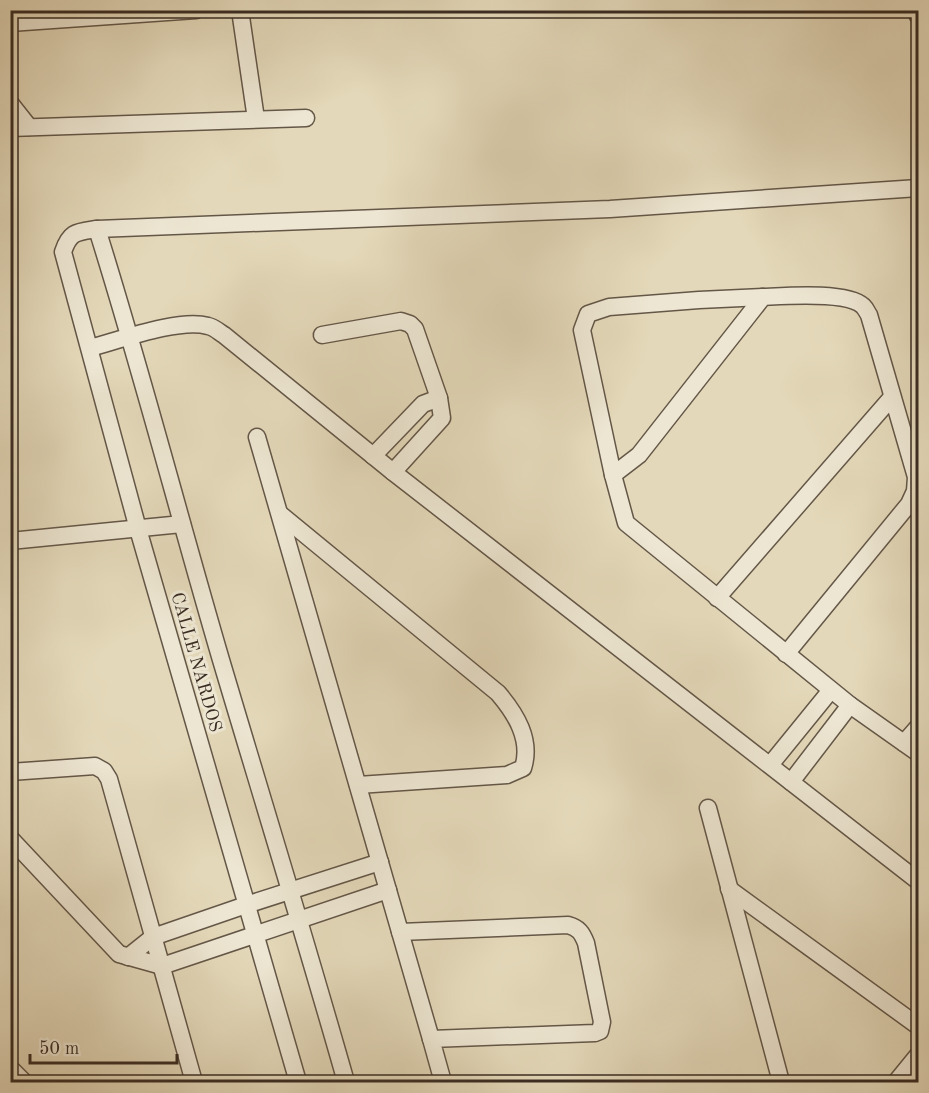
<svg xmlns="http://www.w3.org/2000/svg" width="929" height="1093" viewBox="0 0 929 1093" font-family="'Old Standard TT',serif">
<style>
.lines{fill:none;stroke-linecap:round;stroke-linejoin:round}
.street-casing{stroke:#645748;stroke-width:19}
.street{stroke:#ede6d2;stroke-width:16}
.labels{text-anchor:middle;stroke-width:6;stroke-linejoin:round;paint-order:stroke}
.street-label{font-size:18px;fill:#3a2c23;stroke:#ede6d2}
</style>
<rect width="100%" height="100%" fill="#e3d8b9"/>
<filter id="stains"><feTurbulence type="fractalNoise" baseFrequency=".00333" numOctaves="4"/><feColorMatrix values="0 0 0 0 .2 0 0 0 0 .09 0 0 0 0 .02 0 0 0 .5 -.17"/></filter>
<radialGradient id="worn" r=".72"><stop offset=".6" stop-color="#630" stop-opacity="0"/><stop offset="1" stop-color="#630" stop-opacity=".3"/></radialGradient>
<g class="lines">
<defs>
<g id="street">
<path d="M240,10L256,119"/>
<path d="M915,10L918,16"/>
<path d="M10,23L196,10"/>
<path d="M10,103L29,127"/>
<path d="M10,128L306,118"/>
<path d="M97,229C142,372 179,517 221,660C263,801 306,941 346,1082"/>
<path d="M763,297L699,300L609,307L588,314L582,330L613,475L626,523L850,705L918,753"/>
<path d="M322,335L401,321L410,324L415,329L439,398L442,418L393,472"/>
<path d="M90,348C120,340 179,318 208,326C214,327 219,332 224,335L393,472L918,881"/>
<path d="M257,437L431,1039"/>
<path d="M373,456L423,404L439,398"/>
<path d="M613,475L639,455L763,297C785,296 847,291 863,306C866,309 867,312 869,315L916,477L915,491L909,504L786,654"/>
<path d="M280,514L498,693C516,714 532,740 523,768L507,775L358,785"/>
<path d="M10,541L182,524"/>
<path d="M717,598L892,397"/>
<path d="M904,743L918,727"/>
<path d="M770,765L831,690"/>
<path d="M10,772L95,766L104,771L109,779L194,1082"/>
<path d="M791,782L850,705"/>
<path d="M708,808L781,1082"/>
<path d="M10,838L119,954L162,966L388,890"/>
<path d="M729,889L918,1026"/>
<path d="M400,932L568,925C579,928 582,933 586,943L602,1022L600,1031L595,1033L431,1039L443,1082"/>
<path d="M128,957L153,937L246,905L380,862"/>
<path d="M10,1068L24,1082"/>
<path d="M298,1082L138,529L63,252C70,231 77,232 97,229L610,209L918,188"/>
<path d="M896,1082L918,1055"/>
</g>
</defs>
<use href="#street" class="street-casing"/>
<use href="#street" class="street"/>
</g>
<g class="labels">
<g class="street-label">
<text transform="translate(197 662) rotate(74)" y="6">CALLE NARDOS</text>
</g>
</g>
<rect width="929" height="1093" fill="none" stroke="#e3d8b9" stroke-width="36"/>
<rect x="12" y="12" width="905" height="1069" fill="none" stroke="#3a2c23" stroke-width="3"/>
<rect x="18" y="18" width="893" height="1057" fill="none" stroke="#3a2c23" stroke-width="1.5"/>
<path d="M30 1054v9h147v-9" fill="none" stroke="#3a2c23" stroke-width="3"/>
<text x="39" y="1054" font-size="18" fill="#3a2c23" stroke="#ede6d2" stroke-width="4.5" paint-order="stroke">50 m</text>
<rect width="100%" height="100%" filter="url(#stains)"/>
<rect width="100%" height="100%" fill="url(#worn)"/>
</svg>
